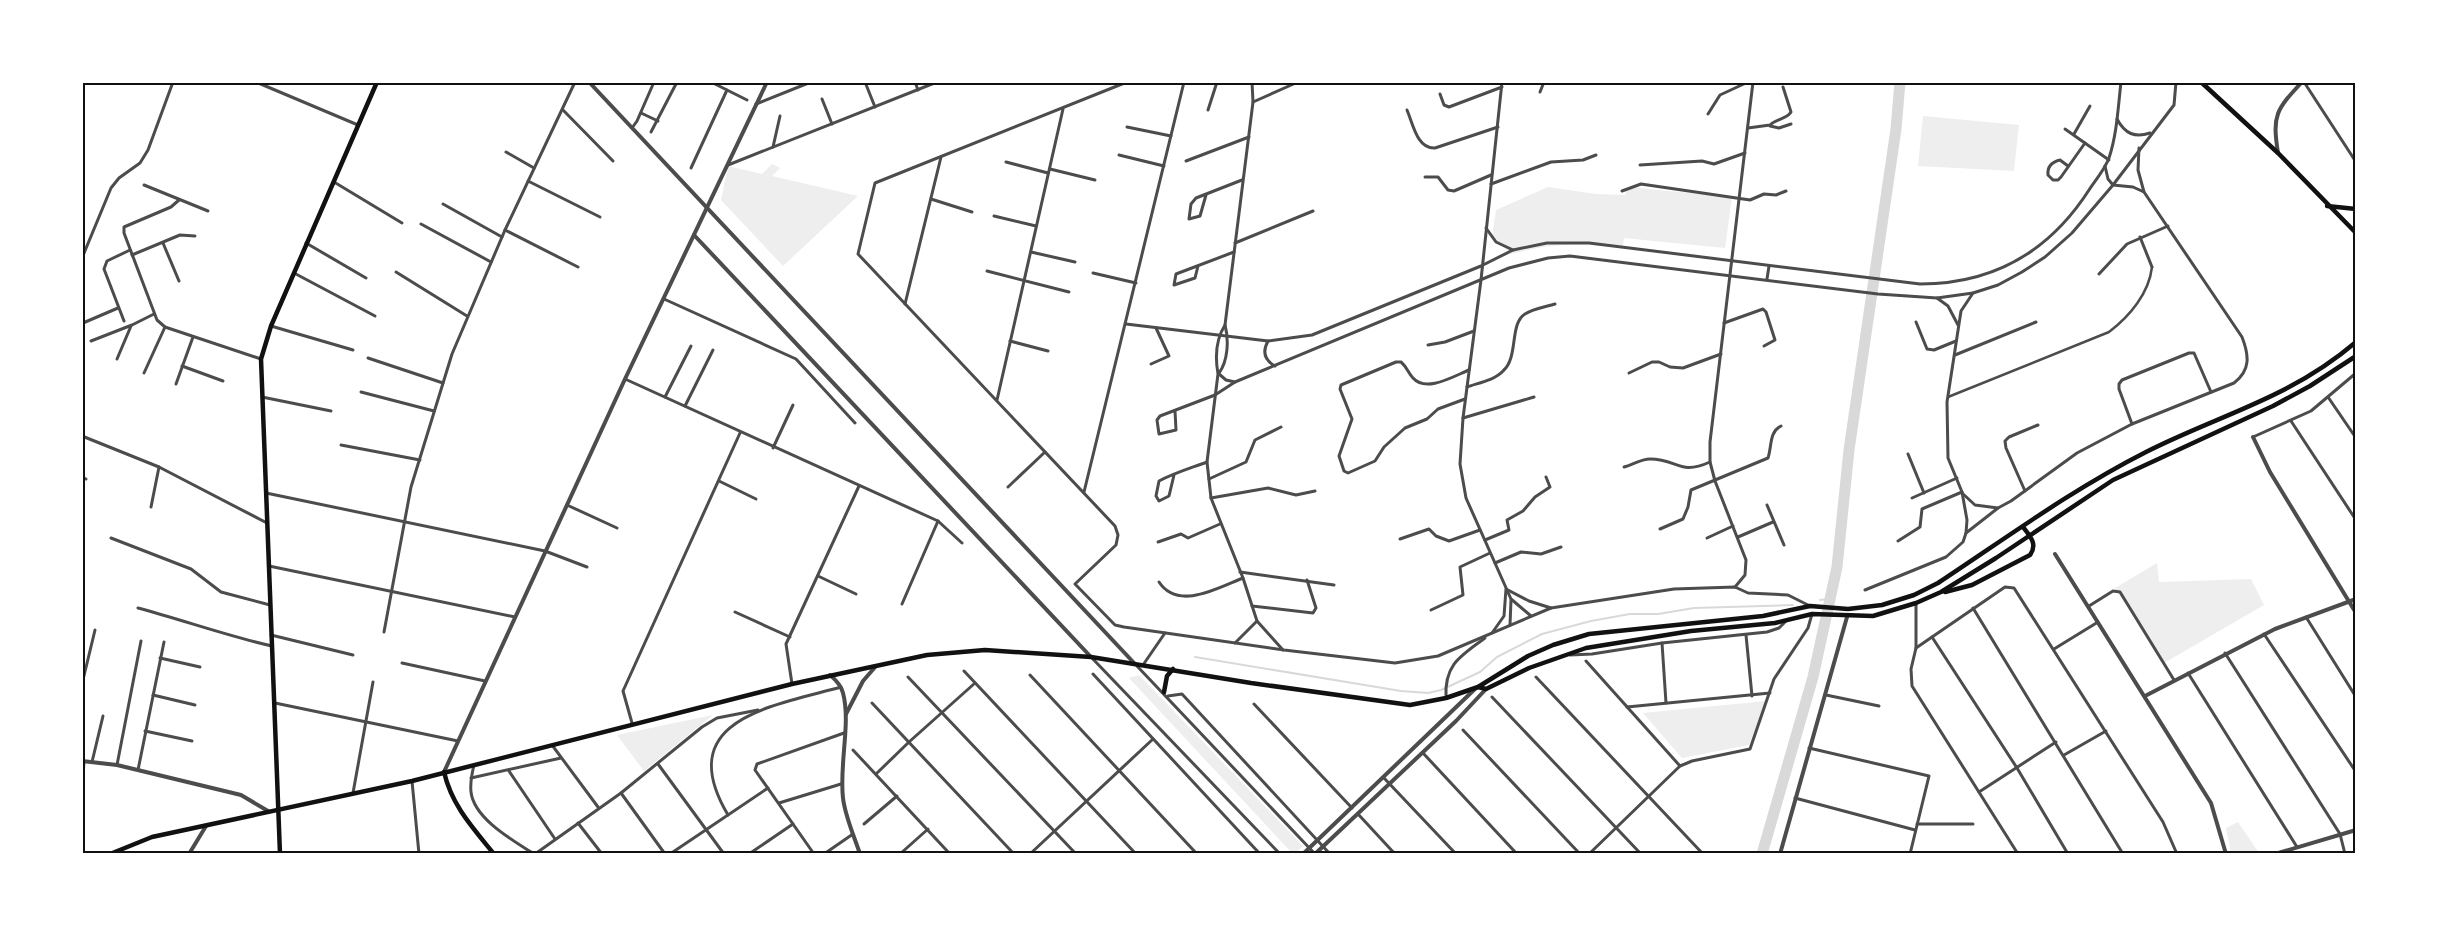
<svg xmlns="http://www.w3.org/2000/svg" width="2438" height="936" viewBox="0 0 2438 936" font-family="'Nunito Sans',sans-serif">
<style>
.green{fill:#eee}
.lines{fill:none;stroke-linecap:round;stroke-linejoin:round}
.stream{stroke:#d9d9d9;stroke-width:2}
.river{stroke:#d9d9d9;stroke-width:11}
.pedestrian{stroke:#4c4c4c;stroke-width:2.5}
.minor{stroke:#4c4c4c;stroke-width:3}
.tertiary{stroke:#4c4c4c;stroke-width:4}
.secondary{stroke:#111;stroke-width:4.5}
.neatline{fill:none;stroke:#111;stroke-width:2}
</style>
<rect width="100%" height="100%" fill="#fff"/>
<g class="green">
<path d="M1923,116L2019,125L2014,171L1918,166Z"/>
<path d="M772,164L780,168L772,176L858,196L783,266L721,200L728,166L762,174Z"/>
<path d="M1548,187L1596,194L1625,195L1628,187L1732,197L1725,248L1624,238L1623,246C1579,243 1553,243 1511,254L1492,237L1496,210Z"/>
<path d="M2157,563L2159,582L2251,579L2264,605L2164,663L2115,588Z"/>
<path d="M1139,675L1303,846L1296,853H1292L1129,678Z"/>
<path d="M1766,701L1749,745L1682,758L1643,713Z"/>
<path d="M713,715L644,771L617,735Z"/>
<path d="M2238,822L2259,853H2231L2226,828Z"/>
</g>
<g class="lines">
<g class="stream">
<path d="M1820,600L1830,599"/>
<path d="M1195,657L1401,691L1428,693L1441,690L1480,672L1497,657L1542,634L1591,621L1630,614H1658L1694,608L1793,605"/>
</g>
<path class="river" d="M1762,854L1813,677L1837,567L1849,450L1896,129L1900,82"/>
<path class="pedestrian" d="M1948,397L2109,332C2130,316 2149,293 2152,267"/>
<g class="minor">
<path d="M256,82L358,125"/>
<path d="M711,82L747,100"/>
<path d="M865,82L875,107"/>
<path d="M915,82L918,90"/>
<path d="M1127,82L875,183L858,254L1115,526L1118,535L1116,545L1075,584L1115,625L1124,627L1284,650L1395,663L1438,656L1551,608L1674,589L1735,587L1748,593L1788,595L1810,606"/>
<path d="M1502,82L1481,280L1463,418L1460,464L1466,498L1511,599L1531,616"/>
<path d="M2304,82L2356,162"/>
<path d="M1540,92L1544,82"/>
<path d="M1440,94L1444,105L1449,107L1502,87"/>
<path d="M822,99L832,124"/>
<path d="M1253,102L1298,82"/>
<path d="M756,104L811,82"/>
<path d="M563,110L613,161"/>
<path d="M1208,110L1217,82"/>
<path d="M1407,110C1413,124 1417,149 1435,148L1498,127"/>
<path d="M641,113L658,121"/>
<path d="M1708,114L1720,95L1748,82"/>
<path d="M2117,119C2125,134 2135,138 2150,133"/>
<path d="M1770,126L1779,128L1791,124"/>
<path d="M1127,127L1171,136"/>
<path d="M632,128L637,121L654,82"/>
<path d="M1748,128L1770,125C1776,119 1787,119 1791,112L1783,87"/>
<path d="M2065,129L2109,160"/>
<path d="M651,132L677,82"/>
<path d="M2074,134L2090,106"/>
<path d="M773,147L780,116"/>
<path d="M506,152L534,168"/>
<path d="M1119,155L1164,166"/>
<path d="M1186,161L1249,137"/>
<path d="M1006,162L1048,173"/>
<path d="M728,165L937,82"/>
<path d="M1640,165L1702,161L1714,164L1745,153"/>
<path d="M2068,166L2060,160C2052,162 2047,166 2048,175L2053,180H2058L2061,177L2085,143"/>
<path d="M2105,166L2108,179L2113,185L2133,187L2144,192"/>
<path d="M691,168L727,90"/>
<path d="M1050,169L1095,180"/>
<path d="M1425,177H1438L1448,190L1454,191L1491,175"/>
<path d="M528,181L600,217"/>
<path d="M334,182L402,223"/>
<path d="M1491,184L1551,162L1583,160L1596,155"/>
<path d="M144,185L208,211"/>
<path d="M1622,191L1641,184L1750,200L1764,194L1776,195L1786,191"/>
<path d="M1206,195L1200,216L1189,219L1191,204L1196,198L1242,180"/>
<path d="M931,199L972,212"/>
<path d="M179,200L171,207L124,227V233L157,320L165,327L261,359"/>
<path d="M443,204L502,237"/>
<path d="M994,216L1036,226"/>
<path d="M421,224L491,262"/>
<path d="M1486,228L1496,242L1513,250"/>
<path d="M505,230L578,267"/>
<path d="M2140,237L2152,267"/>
<path d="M163,243L179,281"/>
<path d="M306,243L366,278"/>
<path d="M1235,243L1313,211"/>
<path d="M1031,252L1075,262"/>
<path d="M132,255L180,235L195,236"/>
<path d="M82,258L111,188L119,178L140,163L148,150L173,82"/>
<path d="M1198,266L1195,278L1174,285L1176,274L1234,252"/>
<path d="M987,271L1069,292"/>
<path d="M396,272L467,316"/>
<path d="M294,273L375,316"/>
<path d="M1093,273L1136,283"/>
<path d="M2099,274L2127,244L2168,226"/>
<path d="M1767,279L1769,266"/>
<path d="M1937,298L1948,306L1958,325"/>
<path d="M664,299L796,359L855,423"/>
<path d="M905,304L941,157"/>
<path d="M124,321L104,269L107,261L130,250"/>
<path d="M1916,322L1927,349L1934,350L1956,341"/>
<path d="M83,323L118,308"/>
<path d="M1724,323L1763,309L1766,312L1775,340L1764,346"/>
<path d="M1126,324L1268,341L1312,335L1481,266L1513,250L1547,243H1589L1920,284C1994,284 2049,252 2089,190C2095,181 2105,169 2109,158C2117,134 2118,108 2121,82"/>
<path d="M1225,325C1216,339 1215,357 1218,374L1207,462L1211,498L1243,578L1257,621L1283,650"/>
<path d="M271,326L353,350"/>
<path d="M91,341L132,325L154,314"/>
<path d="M1010,341L1048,351"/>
<path d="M1268,341C1262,352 1264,360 1275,366"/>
<path d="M1428,345L1445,342L1474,331"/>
<path d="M1955,355L2036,322"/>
<path d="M368,358L443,383"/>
<path d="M117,359L131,326"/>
<path d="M1151,364L1169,356L1156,328"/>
<path d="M182,366L223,381"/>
<path d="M144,373L165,327"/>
<path d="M1219,373C1228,361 1229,340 1225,325L1253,102L1252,82"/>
<path d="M1629,373L1652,362H1659L1670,367L1683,368L1721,354"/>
<path d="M1219,374L1226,380L1235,382"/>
<path d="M625,379L938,521L962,543"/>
<path d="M176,384L193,337"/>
<path d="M1467,387C1478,383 1495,380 1503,371C1519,357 1509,324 1525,314C1533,309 1545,307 1555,304"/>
<path d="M361,392L434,411"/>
<path d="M262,397L331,411"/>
<path d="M665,397L691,346"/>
<path d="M2328,397L2356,438"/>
<path d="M1465,399L1438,409L1427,419L1405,428L1384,447L1375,461L1348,473L1344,471L1339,456L1352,419L1340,389L1341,385L1396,362H1401C1407,367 1408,373 1413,378C1426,393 1454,376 1469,370"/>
<path d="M997,400L1063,109"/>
<path d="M685,406L713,350"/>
<path d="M1175,411L1176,430L1159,434L1157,420L1160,416L1215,395L1235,382L1509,268L1548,258L1570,256L1878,294L1937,298L1973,293L1998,285L2022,272L2045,257L2072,233L2113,185L2174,105L2176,82"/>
<path d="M1463,418L1534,397"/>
<path d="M2291,421L2356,520"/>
<path d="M2132,424L2119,389V384L2122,380L2189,353H2194L2211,392"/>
<path d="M82,436L159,467L267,523"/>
<path d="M2253,437L2311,411L2356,373"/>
<path d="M341,445L420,460"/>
<path d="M773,448L793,405"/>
<path d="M1908,454L1924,493"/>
<path d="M1624,467C1632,465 1641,459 1650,459C1678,459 1679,476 1710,462"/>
<path d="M1174,475L1169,496L1159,501L1156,496L1159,481C1174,473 1191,468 1207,462"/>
<path d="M82,477L86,479"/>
<path d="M1209,479L1246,462L1255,440L1281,427"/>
<path d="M719,481L756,499"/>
<path d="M1008,487L1045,452"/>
<path d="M2025,491L2006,448L2005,441L2009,437L2038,425"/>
<path d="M1084,492L1184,82"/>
<path d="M266,493L545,551L587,567"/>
<path d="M1962,493L1975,505L1998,508"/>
<path d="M1211,498L1268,488L1296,495L1315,491"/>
<path d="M1912,498L1957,478"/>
<path d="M567,505L617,528"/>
<path d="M1767,505L1784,545"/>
<path d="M151,507L159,467"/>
<path d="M1660,529L1683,519L1688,507L1691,490L1768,458C1772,446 1769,432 1781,426"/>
<path d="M1966,533L1967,520L1962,492L1948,458L1947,402L1961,311L1973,293"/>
<path d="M1738,537L1773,522"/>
<path d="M111,538L191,569L221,592L270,605"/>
<path d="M1707,538L1733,526"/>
<path d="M1400,539L1429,529L1436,536L1449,541L1480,530"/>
<path d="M1485,540L1509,530L1507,520L1523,511L1535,497L1550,487L1546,477"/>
<path d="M1898,541L1920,527L1922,509L1962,492"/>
<path d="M1158,542L1181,534L1188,538L1220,524"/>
<path d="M1495,563L1521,552L1541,554L1561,547"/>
<path d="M269,566L515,617"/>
<path d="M1240,572L1334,585"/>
<path d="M818,576L856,594"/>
<path d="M1159,582C1178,611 1218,588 1243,578"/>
<path d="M1735,587L1745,575L1746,560L1715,481L1710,462V442L1753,82"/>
<path d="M1865,590L1946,557L1963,542L1966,533L1998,508L2011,501L2077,453L2132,424L2234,383C2251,370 2249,355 2242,337L2144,192L2138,170L2139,148"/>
<path d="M1916,603V648L1911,669L1912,686L2018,854"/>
<path d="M902,604L938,521"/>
<path d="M1252,606L1313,613L1316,608L1307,580"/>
<path d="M2089,606L2113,591L2120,592L2174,680"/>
<path d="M138,608C183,620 227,636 272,646"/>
<path d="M1973,608L2123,854"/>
<path d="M1431,610L1463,595L1460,567L1490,553"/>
<path d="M735,612L790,637"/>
<path d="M2306,617L2356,697"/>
<path d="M1510,625L1511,600"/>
<path d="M384,632L411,487L452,354L505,230L575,82"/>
<path d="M1492,633L1504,616L1506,589L1529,601L1551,608"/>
<path d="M2264,634L2356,772"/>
<path d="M271,635L353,655"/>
<path d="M1746,635L1752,696"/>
<path d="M1932,637L2017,768L2068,854"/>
<path d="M1235,643L1257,621"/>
<path d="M1662,643L1666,703"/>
<path d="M1916,648L2005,587L2014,588L2163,822L2177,854"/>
<path d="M2054,649L2098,622"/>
<path d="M2225,653L2340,834L2345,854"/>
<path d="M1570,655L1592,654L1662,643L1767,632L1779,628L1786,621"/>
<path d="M1091,657L1280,854"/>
<path d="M160,658L200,667"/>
<path d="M1586,661L1680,766"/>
<path d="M402,663L485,681"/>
<path d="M1143,665L1165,633"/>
<path d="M1137,666L1315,854"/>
<path d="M964,671L1136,854"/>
<path d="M2188,673L2297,847"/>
<path d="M1093,674L1260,854"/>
<path d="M1030,675L1197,854"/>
<path d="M908,677L1076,854"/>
<path d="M1536,677L1703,854"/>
<path d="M82,684L95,630"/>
<path d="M792,684L786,644L859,486"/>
<path d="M153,695L195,705"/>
<path d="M1826,695L1879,706"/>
<path d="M1168,696L1182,694L1330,854"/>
<path d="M1492,697L1641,854"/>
<path d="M1446,698C1444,665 1460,656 1485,638"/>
<path d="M275,703L458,741"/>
<path d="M872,703L1014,854"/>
<path d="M1254,704L1352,808"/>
<path d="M1627,707L1770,693"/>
<path d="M632,723L623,691L740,433"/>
<path d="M1463,730L1580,854"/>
<path d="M145,731L192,741"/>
<path d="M552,745L598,807"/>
<path d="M1809,748L1929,776L1910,854"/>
<path d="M853,750L950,854"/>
<path d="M1423,753L1517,854"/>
<path d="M2064,755L2106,731"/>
<path d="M92,762L103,716"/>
<path d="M658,764L724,854"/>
<path d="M117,765L141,641"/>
<path d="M474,765C472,773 470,783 471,792C474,819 514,841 534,854"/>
<path d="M138,770L164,642"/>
<path d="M509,771L555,839"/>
<path d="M876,774L909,742L975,683"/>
<path d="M471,778L561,758"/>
<path d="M1384,778L1456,854"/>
<path d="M412,781L419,854"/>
<path d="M82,791L84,761"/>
<path d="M1979,792L2056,742"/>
<path d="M353,793L373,682"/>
<path d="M621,793L665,854"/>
<path d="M1795,798L1915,830"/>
<path d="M779,803L841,784"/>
<path d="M1358,814L1395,854"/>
<path d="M728,815C671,719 773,706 841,687"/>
<path d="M578,823L602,854"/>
<path d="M864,824L897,796"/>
<path d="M1917,824H1973"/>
<path d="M535,854L621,793L702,727L717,718L758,710"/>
<path d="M670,854L768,788"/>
<path d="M749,854L793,824"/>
<path d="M814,854L755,770L757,764L844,733"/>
<path d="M824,854L853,834"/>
<path d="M900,854L928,829"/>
<path d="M1030,854L1153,739"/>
<path d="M1589,854L1680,766L1692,761L1750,749L1774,679L1808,628L1812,614"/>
</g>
<g class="tertiary">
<path d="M589,82L1135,664"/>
<path d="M2278,153C2272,115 2276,110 2302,82"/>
<path d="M694,235L1091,657"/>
<path d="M2253,437L2270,472L2356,613"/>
<path d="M2055,554L2211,803L2226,854"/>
<path d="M830,675C836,680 841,685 843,693C851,723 839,765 843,798C845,816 854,836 860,854"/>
<path d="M2145,696L2275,629L2356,599"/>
<path d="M846,714L863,681L876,666"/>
<path d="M82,761L117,765L241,795L268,811"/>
<path d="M444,772L625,379L767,82"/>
<path d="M189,854L206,826"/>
<path d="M1303,854L1476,688"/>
<path d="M1315,854L1456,721L1486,689"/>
<path d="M1780,854L1847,617"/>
<path d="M2275,854L2356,830"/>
</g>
<g class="secondary">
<path d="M2201,82L2278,153L2356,233"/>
<path d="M2327,206L2356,209"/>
<path d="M1945,592L1972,585L2030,555C2038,544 2030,536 2023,527"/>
<path d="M1478,687L1486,689L1529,668L1586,648L1691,631L1775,623L1812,614L1873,616L1916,603L1941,592L1996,558L2113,480L2273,406L2310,386L2356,356"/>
<path d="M1164,692L1167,676L1173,669"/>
<path d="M444,772C452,806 473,828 494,854"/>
<path d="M110,854L152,837L412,781L792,684L927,655L985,650L1091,657L1251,683L1410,705L1446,698L1478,687L1528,656L1553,645L1589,634L1763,616L1810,606L1848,609L1882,605L1914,595L1938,583C2006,538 2073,489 2146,452C2221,414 2289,399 2356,342"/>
<path d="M280,854L261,359L271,326L377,82"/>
</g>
</g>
<rect width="2438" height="936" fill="none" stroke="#ffffff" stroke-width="168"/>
<rect x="84" y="84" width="2270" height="768" class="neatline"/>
</svg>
